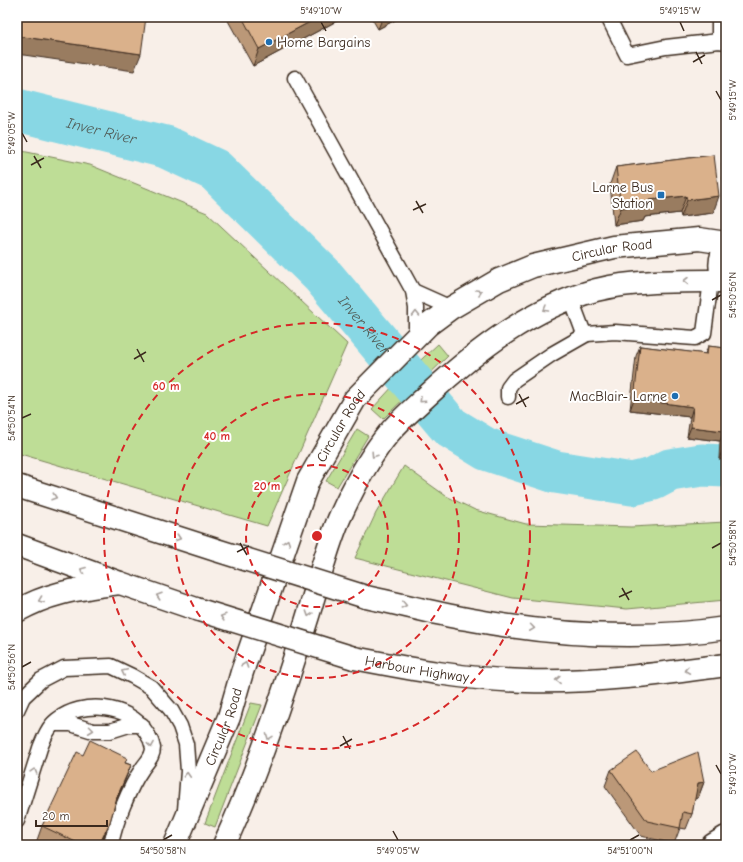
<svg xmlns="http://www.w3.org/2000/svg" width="743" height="862" viewBox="0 0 743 862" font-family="'Comic Neue',sans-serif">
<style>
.green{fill:#bedd96;stroke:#7c845a}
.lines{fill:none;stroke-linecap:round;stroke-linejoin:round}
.river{stroke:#88d7e4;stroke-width:43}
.service-casing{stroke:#3b2a1e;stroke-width:17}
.minor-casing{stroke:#3b2a1e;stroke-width:25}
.primary-casing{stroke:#3b2a1e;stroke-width:25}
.trunk-casing{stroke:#3b2a1e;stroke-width:25}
.service{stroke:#fff;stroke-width:14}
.minor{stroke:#fff;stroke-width:22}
.primary{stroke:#fff;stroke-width:22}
.trunk{stroke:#fff;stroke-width:22}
.trunk-bridge-casing{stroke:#3b2a1e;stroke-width:25;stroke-linecap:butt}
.trunk-bridge{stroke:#fff;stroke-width:22}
.wall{fill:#bb9878;stroke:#3b2a1e}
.shaded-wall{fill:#997c61;stroke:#3b2a1e}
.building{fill:#dab18b;stroke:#3b2a1e}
.oneway{stroke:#a79f9a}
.ticks{fill:none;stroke:#3b2a1e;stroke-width:1.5}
.ring{fill:none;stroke:#d62828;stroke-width:2;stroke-dasharray:7 5}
.poi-dot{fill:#1f6fb2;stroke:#fff;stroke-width:1.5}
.labels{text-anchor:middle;stroke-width:4;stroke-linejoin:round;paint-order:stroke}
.poi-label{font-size:14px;fill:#3b2a1e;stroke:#fff;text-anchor:end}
.street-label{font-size:14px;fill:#3b2a1e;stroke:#fff}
.water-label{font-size:15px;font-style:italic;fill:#525e59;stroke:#fff}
.centre{fill:#d62828;stroke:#fff;stroke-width:2}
.ring-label{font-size:12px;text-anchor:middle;font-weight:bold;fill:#d62828;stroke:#fff;stroke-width:4;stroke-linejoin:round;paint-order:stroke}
.neatline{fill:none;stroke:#3b2a1e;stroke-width:1.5}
.ticks-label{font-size:10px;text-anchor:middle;fill:#3b2a1e}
</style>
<rect width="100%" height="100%" fill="#f8efe8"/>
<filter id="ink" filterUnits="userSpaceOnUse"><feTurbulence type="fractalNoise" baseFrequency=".025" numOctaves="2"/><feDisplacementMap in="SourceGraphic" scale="8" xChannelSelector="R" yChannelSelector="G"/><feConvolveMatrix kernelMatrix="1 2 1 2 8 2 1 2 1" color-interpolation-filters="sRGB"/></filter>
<g filter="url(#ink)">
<g class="green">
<path d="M17,150L90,165L207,213L347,344L267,526L17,453Z"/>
<path d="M722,163H726V208H725Z"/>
<path d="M438,344L448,356L383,419L372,409L395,384Z"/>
<path d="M357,429L368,436L337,487L326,481Z"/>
<path d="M404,466L446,496L475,510L526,524L631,527L726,522V600L627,609L513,598L355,558L376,513Z"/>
<path d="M251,703L262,705L215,827L205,823Z"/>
</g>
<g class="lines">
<path class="river" id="s1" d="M17,110L166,147L215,170L322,275L450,427L486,449L556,472L632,484L653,479L670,470L702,465L726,466"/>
<defs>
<g id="service">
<path d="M608,17L627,55L666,47L719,41L726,42"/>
<path d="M719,41V17"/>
<path d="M295,78L413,291L416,308V337"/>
<path d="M413,291L451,308"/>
<path d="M571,299L583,331L587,334L615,332L695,338L704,333L711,281"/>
<path d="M508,397V388L514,380L552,354L587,334"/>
<path d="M17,710L23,697L41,680L64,668L111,666L132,676L151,687L171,710L180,726L186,744L188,771L185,810"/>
<path d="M53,724H71L93,731H110L129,725H142"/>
<path d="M17,821L40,748C44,738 48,727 57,720C82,700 128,704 146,732C149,736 152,743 153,748C153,758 146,762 142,769C130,786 114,825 111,845"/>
</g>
<path id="minor" d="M713,845L726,837"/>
<g id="primary">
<path d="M726,246C719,258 718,271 726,283"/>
<path d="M17,611C52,591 81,589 120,583"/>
<path id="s2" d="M175,845L229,717L242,672L308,481L355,399L428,325L451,308L499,280L533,266L614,247L699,239L726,243"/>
<path d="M224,845C257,773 282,698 306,622C317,588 325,552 339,519C352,490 369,457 389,433C401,419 415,407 428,395C477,350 531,308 596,290C635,280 685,281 725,281"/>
</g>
<g id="trunk">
<path d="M17,486L216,550"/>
<path d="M17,545L120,583L196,609"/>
<path d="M366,597C400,604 433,613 467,619C552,635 640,641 726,628"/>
<path id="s3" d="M354,658C411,669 468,680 526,681C593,683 660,674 726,665"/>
</g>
</defs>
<use href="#service" class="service-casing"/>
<use href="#minor" class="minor-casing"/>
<use href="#primary" class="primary-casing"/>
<use href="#trunk" class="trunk-casing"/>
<use href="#service" class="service"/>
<use href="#minor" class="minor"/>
<use href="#primary" class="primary"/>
<use href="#trunk" class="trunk"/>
<defs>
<g id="trunk-bridge">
<path d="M216,550L366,597"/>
<path d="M196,609L354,658"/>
</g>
</defs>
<use href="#trunk-bridge" class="trunk-bridge-casing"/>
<use href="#trunk-bridge" class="trunk-bridge"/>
</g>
<g class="wall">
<path d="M226,17H344L253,66Z"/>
<path d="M371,17H401L378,29Z"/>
<path d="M714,155L713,213L681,217L680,213L645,217L643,221L614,225L610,184L616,167Z"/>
<path d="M726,342V460L719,459L720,441L687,437L690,417L630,410L636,356L640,346L705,354L708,346L726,348Z"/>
<path d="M83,755L126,763L131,765L124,782L115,805L110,822L101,845H39L36,843L42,826Z"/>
<path d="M611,770L651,771L704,782L698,798H695L692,814L686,829L680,828L674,844L641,836L605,786Z"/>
</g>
<g class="shaded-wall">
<path d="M319,17H344L253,66L259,49Z"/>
<path d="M383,17H401L378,29Z"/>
<path d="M17,36L141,54L134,71L17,54Z"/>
<path d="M686,196L680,213L645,217L643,221L614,225L621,208L649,200Z"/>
<path d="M719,196L713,213L681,217L687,200Z"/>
<path d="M634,399L693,407L690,417L630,410Z"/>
<path d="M691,427L724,431L720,441L687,437Z"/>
<path d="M723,449H726V460L719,459Z"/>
<path d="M131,765L124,782L111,814L117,797Z"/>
<path d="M704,782L698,798L693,799L698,783Z"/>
<path d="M110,822L101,845H99Z"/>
</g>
<g class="building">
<path d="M17,17H146L141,54L17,36Z"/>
<path d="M242,17H319L259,49Z"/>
<path d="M714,155L719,196L687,200L686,196L649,200V204L621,208L616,167Z"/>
<path d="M640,346L707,354L708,346L726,348V449H723L724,431L691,427L693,407L634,399Z"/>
<path d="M90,740L127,758L125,763L131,765L117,797L110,822L99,845H82L42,826L77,752L83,755Z"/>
<path d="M637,752L651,771L698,752L704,782L698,783L692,814L683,812L680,828L647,821L611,770Z"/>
</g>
<defs><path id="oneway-chevron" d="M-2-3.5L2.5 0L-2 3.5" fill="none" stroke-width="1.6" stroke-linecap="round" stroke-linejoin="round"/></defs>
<g class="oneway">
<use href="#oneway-chevron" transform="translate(686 281) rotate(-180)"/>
<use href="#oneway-chevron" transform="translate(479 292) rotate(-30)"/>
<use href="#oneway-chevron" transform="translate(546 309) rotate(150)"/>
<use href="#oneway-chevron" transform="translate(416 314) rotate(-91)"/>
<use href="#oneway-chevron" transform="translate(422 400) rotate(137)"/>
<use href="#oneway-chevron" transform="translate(374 455) rotate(123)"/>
<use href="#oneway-chevron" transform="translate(54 497) rotate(18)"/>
<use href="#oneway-chevron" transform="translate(178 538) rotate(18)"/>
<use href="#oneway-chevron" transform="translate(287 542) rotate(-71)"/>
<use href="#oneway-chevron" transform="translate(83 570) rotate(-159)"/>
<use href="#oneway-chevron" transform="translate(159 596) rotate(-162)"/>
<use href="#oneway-chevron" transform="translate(41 600) rotate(159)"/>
<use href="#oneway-chevron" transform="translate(404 605) rotate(13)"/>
<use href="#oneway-chevron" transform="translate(309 614) rotate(108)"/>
<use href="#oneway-chevron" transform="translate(223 617) rotate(-163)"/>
<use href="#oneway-chevron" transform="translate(532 628) rotate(8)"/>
<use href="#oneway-chevron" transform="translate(245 665) rotate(-71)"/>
<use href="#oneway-chevron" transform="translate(687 670) rotate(172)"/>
<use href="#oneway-chevron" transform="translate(124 672) rotate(-155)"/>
<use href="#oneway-chevron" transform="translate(558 680) rotate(178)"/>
<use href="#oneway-chevron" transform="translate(91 730) rotate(7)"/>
<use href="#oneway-chevron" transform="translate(269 737) rotate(111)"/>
<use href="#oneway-chevron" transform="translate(151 745) rotate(81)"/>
<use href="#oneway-chevron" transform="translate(34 771) rotate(-73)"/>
<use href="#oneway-chevron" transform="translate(187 775) rotate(-87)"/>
</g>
</g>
<path class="ticks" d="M321,22L326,31M680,22L684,31M696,52L702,64M693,62L705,55M716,91L721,100M22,133L27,142M34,156L41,168M31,165L44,158M416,201L423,213M413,210L426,204M712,300L721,295M137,349L144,362M134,359L146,352M519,394L526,407M516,404L529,397M22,418L31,414M240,543L247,555M712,548L721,543M237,552L249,546M622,588L629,600M619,597L632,591M22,667L31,662M343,736L350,749M340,746L352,739M716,765L721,774M393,831L398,840M163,840L172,835M630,840L639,835"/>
<g class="ring">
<circle cx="317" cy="536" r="71"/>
<circle cx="317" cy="536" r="142"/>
<circle cx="317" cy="536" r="213"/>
</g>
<g class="poi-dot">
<circle cx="269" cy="42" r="4"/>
<rect x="657" y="191" width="8" height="8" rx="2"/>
<circle cx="675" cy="396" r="4"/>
</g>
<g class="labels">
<g class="poi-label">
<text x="277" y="47" text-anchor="start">Home Bargains</text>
<text x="653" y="192">Larne Bus<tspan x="653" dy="16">Station</tspan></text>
<text x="667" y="401">MacBlair- Larne</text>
</g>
<g class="street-label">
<text dy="5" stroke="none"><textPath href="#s2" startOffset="788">Circular Road</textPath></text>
<text dy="5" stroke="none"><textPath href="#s2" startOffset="452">Circular Road</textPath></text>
<text dy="5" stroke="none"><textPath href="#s3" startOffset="64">Harbour Highway</textPath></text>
<text dy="5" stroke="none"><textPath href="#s2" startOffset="128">Circular Road</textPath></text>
</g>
<g class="water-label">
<text dy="5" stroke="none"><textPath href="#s1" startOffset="87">Inver River</textPath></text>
<text dy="5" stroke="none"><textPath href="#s1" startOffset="423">Inver River</textPath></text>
</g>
</g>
<circle cx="317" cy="536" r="6" class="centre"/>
<g class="ring-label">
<text x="166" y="390">60 m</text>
<text x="217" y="440">40 m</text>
<text x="267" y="490">20 m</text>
</g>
<rect width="743" height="862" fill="none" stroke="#fff" stroke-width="44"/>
<path d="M36 820v6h71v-6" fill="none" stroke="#3b2a1e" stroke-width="2"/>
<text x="42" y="820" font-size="12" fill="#3b2a1e" stroke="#ffffff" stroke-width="3" paint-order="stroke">20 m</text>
<rect x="22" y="22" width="699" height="818" class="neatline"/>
<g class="ticks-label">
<text x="321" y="14">5°49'10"W</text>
<text x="680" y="14">5°49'15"W</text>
<text transform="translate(732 100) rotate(-90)" y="4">5°49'15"W</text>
<text transform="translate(11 133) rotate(-90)" y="4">5°49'05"W</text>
<text transform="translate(732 295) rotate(-90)" y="4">54°50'56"N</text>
<text transform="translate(11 418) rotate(-90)" y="4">54°50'54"N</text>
<text transform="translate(732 543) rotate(-90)" y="4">54°50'58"N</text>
<text transform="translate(11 667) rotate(-90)" y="4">54°50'56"N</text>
<text transform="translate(732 774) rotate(-90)" y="4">5°49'10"W</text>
<text x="163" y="854">54°50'58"N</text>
<text x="398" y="854">5°49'05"W</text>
<text x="630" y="854">54°51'00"N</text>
</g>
</svg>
